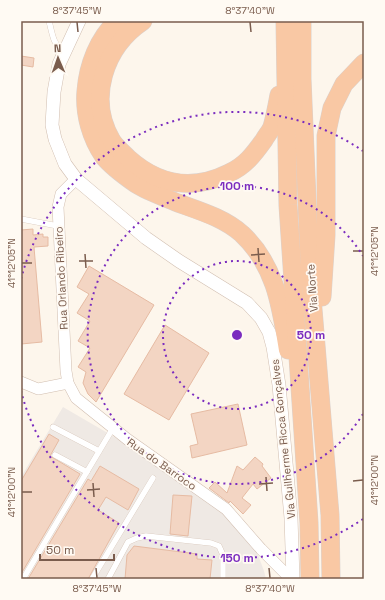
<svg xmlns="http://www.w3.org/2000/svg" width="385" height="600" viewBox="0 0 385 600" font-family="'Space Grotesk',sans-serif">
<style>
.industrial{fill:#efe9e4}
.building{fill:#f3d5c3;stroke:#e6bba3}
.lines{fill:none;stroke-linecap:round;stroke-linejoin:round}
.service-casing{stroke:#d1beb0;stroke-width:6}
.minor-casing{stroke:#d1beb0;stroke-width:12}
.tertiary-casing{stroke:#d1beb0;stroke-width:14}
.trunk-casing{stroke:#dad1cd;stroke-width:19}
.service{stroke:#fff;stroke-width:5.5}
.minor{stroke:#fff;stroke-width:11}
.tertiary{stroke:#fff;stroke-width:13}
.trunk{stroke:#f9c8a4;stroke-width:18}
.ticks{fill:none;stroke:#7a5c4d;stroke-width:1.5}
.ring{fill:none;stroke:#7b2cbf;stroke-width:2;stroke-dasharray:2 4}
.labels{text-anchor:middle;stroke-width:3.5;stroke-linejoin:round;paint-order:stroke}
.street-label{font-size:11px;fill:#7a5c4d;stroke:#fffaf3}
.centre{fill:#7b2cbf;stroke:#fffaf3;stroke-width:2}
.ring-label{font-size:12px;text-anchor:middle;font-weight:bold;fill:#7b2cbf;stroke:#fffaf3;stroke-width:3.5;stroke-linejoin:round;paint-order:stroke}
.neatline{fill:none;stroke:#7a5c4d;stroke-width:1.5}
.ticks-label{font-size:10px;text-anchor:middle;fill:#7a5c4d}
</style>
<rect width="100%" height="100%" fill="#fdf6ec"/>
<path class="industrial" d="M63,407L178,474L227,516L248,540L258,555L264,571L266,579H21V477Z"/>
<g class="building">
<path d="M21,56L34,58L33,67L21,65Z"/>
<path d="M33,229V235L43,234V237H48V246L34,247L42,342L21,344V230Z"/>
<path d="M89,266L154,305L96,402L88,394L83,383L86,372L78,367L90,348L78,341L90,321L77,313L89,294L77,287Z"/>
<path d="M165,325L209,353L169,420L124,394Z"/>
<path d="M238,404L247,445L192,458L190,446L198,444L191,414Z"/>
<path d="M49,434L59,440L50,456L80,474L21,574V481Z"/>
<path d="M255,457L263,464L262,466L271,478L257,489L253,484L242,498L251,505L243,514L230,501L229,503L209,488L215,482L227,493L237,466L243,470Z"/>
<path d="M100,466L139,489L128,510L106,497L98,510L119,523L88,579H28L88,479L91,481Z"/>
<path d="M173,495L192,496L188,536L170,534Z"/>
<path d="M134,546L197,554V559L212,560L210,579H125L127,555Z"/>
</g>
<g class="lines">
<defs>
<g id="service">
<path d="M49,21C52,32 53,46 64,51"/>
<path d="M21,219L58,226"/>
<path d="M53,427L99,451"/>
<path d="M55,455L87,472"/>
<path d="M23,579L113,428"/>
<path d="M92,579L153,478"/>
<path d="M108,579L128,542L137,538L146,536L211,543L219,546L223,555V579"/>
</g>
<g id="minor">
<path d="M76,179L61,194L58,207L66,371L68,383L76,398L127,439L226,509L261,549L291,579"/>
<path d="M21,382L38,389L68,383"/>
</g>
<path id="tertiary" d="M79,21L59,64L54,92L52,125L55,139L65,164L76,179L146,238L179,261L247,303L261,318L269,332L273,347L279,385L291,518L293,579"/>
<g id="trunk">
<path d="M117,21C98,39 88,65 86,91C84,114 91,138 104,157C112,167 126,177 136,184C147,191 166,198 178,203C200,211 224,218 242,234C276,266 281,307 288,350"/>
<path d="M143,21C104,47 87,99 112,141C116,147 123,153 128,158C158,185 193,191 229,173C245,166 254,154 264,140C266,136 270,132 272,127C275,117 277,106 279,95"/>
<path d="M285,21L288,205L309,523L310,579"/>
<path d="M302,21V79L310,273L330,515L331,579"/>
<path d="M322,297L326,235V136L332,108L344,84L364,63"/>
</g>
</defs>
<use href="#service" class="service-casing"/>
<use href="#minor" class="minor-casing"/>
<use href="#tertiary" class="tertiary-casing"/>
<use href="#trunk" class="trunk-casing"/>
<use href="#service" class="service"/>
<use href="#minor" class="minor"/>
<use href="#tertiary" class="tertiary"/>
<use href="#trunk" class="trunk"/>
</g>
<path class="ticks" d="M77,22L78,32M250,22L251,32M258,248L259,262M353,251H363M85,254L86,268M251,255L265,254M79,261H93M22,263H32M266,477L267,491M353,481L363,480M93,483L94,497M259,484L273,483M87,490L100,489M22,492H32M96,568L97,578M269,568L270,578"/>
<g class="ring">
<circle cx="237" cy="335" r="74"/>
<path d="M363 414A149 149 0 1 1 363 256"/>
<path d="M363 519A223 223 0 0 1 21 391M21 279A223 223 0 0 1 363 151"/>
</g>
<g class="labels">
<g class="street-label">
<text transform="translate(61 278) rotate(-93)" y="4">Rua Orlando Ribeiro</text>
<text transform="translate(312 288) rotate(-94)" y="4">Via Norte</text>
<text transform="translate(283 439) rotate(-96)" y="4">Via Guilherme Ricca Gonçalves</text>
<text transform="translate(162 464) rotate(35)" y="4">Rua do Barroco</text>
</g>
</g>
<circle cx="237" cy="335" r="6" class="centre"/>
<g class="ring-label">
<text x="237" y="190">100 m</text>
<text x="311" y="339">50 m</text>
<text x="237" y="562">150 m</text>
</g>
<rect width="385" height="600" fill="none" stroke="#fffaf3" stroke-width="44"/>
<g transform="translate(58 58) rotate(358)" stroke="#fffaf3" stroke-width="3" paint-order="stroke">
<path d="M0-3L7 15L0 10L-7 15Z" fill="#7a5c4d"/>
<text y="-6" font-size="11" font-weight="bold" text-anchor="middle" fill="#7a5c4d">N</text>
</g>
<path d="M40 554v6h74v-6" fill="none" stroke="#7a5c4d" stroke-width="2"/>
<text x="46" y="554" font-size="12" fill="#7a5c4d" stroke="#fffaf3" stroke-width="3" paint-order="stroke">50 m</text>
<rect x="22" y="22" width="341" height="556" class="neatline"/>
<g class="ticks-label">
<text x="77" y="14">8°37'45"W</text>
<text x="250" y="14">8°37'40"W</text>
<text transform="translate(374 251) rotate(-90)" y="4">41°12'05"N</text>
<text transform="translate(11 263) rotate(-90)" y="4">41°12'05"N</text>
<text transform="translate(374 480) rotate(-90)" y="4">41°12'00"N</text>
<text transform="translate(11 492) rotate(-90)" y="4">41°12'00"N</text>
<text x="97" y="592">8°37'45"W</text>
<text x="270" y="592">8°37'40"W</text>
</g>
</svg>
